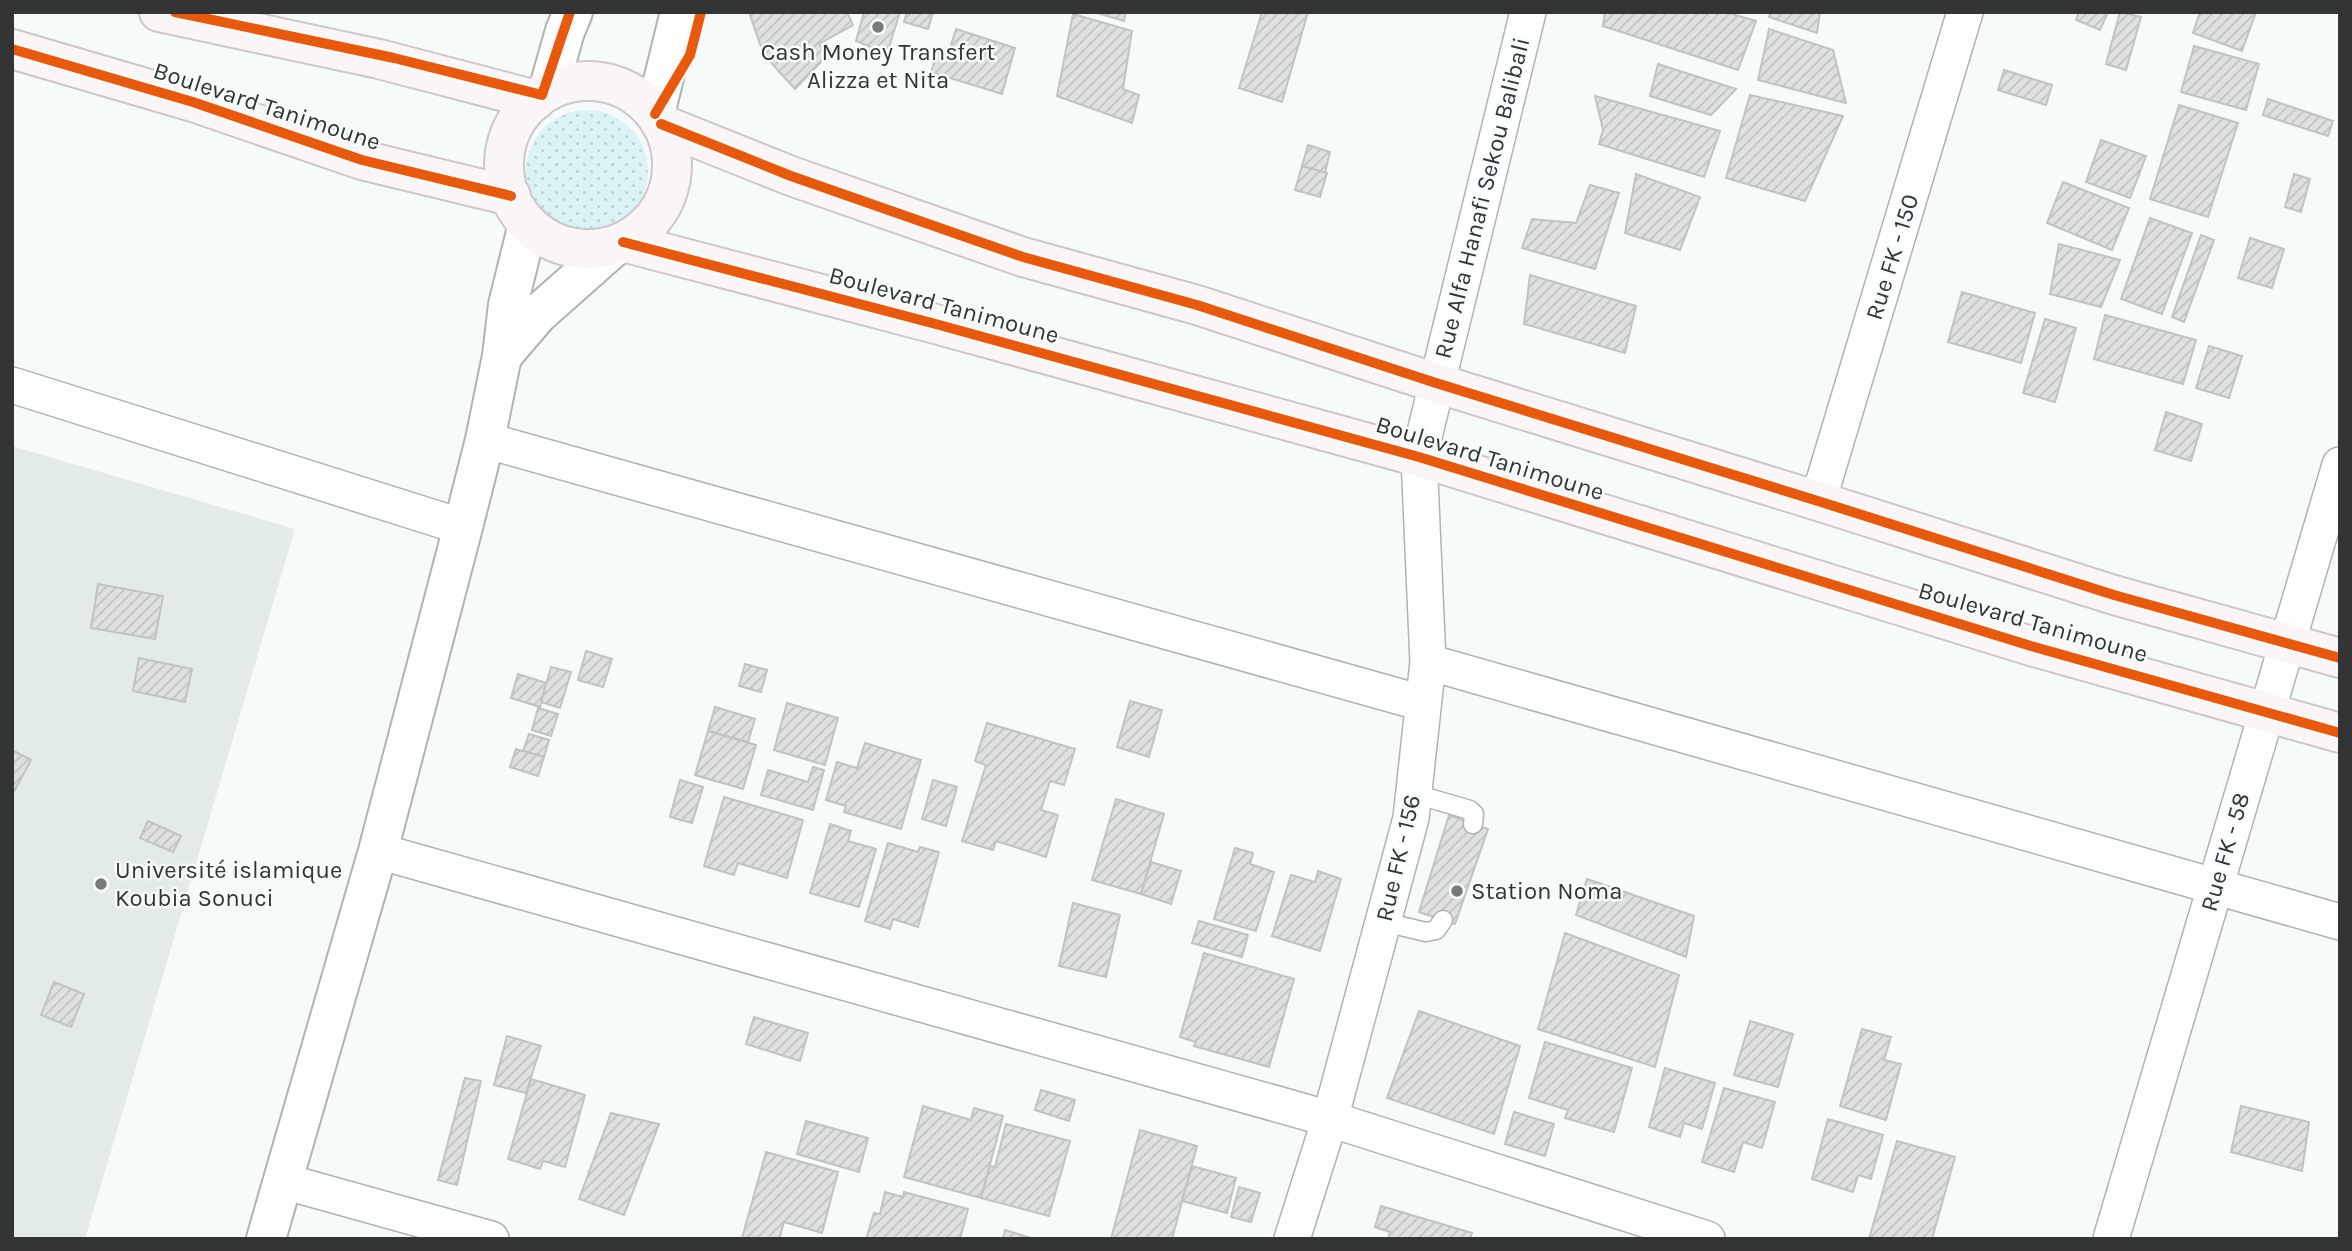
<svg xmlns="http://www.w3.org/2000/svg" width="2352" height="1251" viewBox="0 0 2352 1251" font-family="Karla,sans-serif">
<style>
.built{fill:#e2eaea}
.grass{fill:url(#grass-dots)}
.building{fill:url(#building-hatch);stroke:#c1c3c3;stroke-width:2}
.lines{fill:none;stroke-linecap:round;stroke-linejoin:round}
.lane-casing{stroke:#b1b3b3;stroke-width:21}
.street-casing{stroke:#b1b3b3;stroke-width:38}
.secondary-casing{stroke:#b1b3b3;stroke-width:42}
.primary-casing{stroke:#ccc7ca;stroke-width:42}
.lane{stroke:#fefefe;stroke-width:18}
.street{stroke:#fefefe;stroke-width:35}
.secondary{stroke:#fefefe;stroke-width:38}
.primary{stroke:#faf6f7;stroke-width:38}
.cycleway-casing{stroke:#f6fbfb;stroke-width:15}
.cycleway{stroke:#e8590c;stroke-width:10}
.poi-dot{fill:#787a7a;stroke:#f6fbfb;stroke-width:2.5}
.labels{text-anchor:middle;stroke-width:5;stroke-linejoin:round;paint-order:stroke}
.poi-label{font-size:24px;fill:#333535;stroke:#f6fbfb;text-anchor:start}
.street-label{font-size:24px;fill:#333535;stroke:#f6fbfb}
</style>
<defs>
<pattern id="grass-dots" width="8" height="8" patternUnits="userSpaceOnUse" patternTransform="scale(1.75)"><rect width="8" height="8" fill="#daf4f6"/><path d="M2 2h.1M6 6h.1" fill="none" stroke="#bcd2d4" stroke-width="1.8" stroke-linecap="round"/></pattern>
<pattern id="building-hatch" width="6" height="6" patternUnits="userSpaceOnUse" patternTransform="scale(1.75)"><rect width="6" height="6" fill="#dfe1e1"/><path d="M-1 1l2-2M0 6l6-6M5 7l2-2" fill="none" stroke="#c0c2c2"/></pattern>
</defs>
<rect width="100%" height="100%" fill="#f7fafa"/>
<path class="built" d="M12,446L295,529L85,1239H12Z"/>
<circle class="grass" cx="587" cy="171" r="61"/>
<g class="building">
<path d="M749,12H847L853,25L819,44L827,56L795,89L772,64L760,44Z"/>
<path d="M864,12H900L887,54L856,41Z"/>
<path d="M907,12H933L928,29L904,22Z"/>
<path d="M1094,12H1126L1124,21Z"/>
<path d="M1262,12H1308L1282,102L1239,88Z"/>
<path d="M1605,12H1725L1756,21L1738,70L1603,26Z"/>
<path d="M1771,12H1820L1817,33L1769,17Z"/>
<path d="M2079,12H2108L2100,30L2076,20Z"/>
<path d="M2120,12L2141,17L2126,70L2106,64Z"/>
<path d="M2200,12H2256L2242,51L2193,33Z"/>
<path d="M1073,14L1132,31L1123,89L1139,95L1132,123L1057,96Z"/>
<path d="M956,29L1015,48L1002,94L931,72L938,51L948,54Z"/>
<path d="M1769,29L1833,50L1846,103L1758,80Z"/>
<path d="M2194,46L2259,64L2246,110L2181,92Z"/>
<path d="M1658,64L1736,89L1711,115L1650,96Z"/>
<path d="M2004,70L2052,85L2046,105L1998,90Z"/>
<path d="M1750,95L1843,116L1805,201L1726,178Z"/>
<path d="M1595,96L1720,131L1704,177L1599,144L1603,130Z"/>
<path d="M2268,99L2333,121L2328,136L2263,115Z"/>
<path d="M2179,105L2238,123L2208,217L2150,199Z"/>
<path d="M2101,140L2146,156L2130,198L2086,182Z"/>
<path d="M1308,145L1330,152L1325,173L1302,166Z"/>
<path d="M1302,166L1327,173L1320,197L1295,190Z"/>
<path d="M1636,174L1700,197L1680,250L1625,233Z"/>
<path d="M2294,174L2310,179L2301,212L2285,207Z"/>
<path d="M2063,182L2129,208L2112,250L2047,223Z"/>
<path d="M1590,185L1619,193L1595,269L1522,248L1532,219L1576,223Z"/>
<path d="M2150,218L2192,233L2162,314L2121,299Z"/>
<path d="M2201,235L2214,240L2184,322L2172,317Z"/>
<path d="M2250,238L2284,249L2272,288L2238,278Z"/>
<path d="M2059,244L2120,260L2101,307L2050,294Z"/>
<path d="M1530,275L1636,306L1625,353L1524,324Z"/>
<path d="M1962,292L2035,313L2021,363L1948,342Z"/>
<path d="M2105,315L2196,340L2183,384L2094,359Z"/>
<path d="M2045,319L2076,328L2055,402L2023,393Z"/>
<path d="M2209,346L2242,356L2229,398L2196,388Z"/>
<path d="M2166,412L2202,424L2191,461L2155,450Z"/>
<path d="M98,584L163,596L155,639L91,628Z"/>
<path d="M586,651L612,659L603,687L578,680Z"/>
<path d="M139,658L192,669L185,702L133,691Z"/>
<path d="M745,664L767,670L761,692L739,686Z"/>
<path d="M551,667L571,672L560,708L541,702Z"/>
<path d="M518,674L546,683L540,707L511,698Z"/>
<path d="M1130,701L1162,710L1149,757L1117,747Z"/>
<path d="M787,703L838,718L825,765L774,750Z"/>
<path d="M715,707L755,719L748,742L708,731Z"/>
<path d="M538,708L558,714L551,736L532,730Z"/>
<path d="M987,723L1075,749L1064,785L1050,781L1041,810L1058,815L1046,857L996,841L993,850L962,841L986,765L975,761Z"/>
<path d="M708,731L756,745L743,789L695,775Z"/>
<path d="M529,734L549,740L544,757L523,751Z"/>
<path d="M865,743L921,760L901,829L844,812L846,806L826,800L837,762L857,768Z"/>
<path d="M516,749L544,757L538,776L510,767Z"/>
<path d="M12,750L31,760L12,795Z"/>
<path d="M813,767L824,770L813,810L761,795L768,770L808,782Z"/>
<path d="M680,780L703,787L692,823L670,817Z"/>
<path d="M933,780L957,787L946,826L922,819Z"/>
<path d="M724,797L803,820L787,878L738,863L734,875L704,866Z"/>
<path d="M1116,799L1164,814L1141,894L1092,880Z"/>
<path d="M1449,815L1488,829L1455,924L1419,912Z"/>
<path d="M148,821L181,836L173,852L140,838Z"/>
<path d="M830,824L851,831L848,841L876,849L859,907L810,893Z"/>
<path d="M888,843L918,852L920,847L939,852L918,927L893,919L890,929L865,921Z"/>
<path d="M1235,848L1253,853L1250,864L1274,872L1256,931L1214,919Z"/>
<path d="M1151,862L1181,871L1171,904L1141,894Z"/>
<path d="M1318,871L1341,879L1320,951L1272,936L1291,875L1315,882Z"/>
<path d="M1587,879L1694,916L1686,957L1576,915Z"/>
<path d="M1073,903L1120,915L1106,977L1059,966Z"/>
<path d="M1199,921L1248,935L1242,957L1192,943Z"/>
<path d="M1565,933L1679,975L1655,1067L1538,1029Z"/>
<path d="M1204,953L1294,979L1269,1067L1194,1046L1196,1042L1180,1037Z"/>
<path d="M54,982L84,994L71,1027L41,1015Z"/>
<path d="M1419,1011L1520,1046L1494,1134L1387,1098Z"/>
<path d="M754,1017L808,1033L800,1061L746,1044Z"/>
<path d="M1750,1021L1793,1034L1778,1087L1734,1075Z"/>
<path d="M1862,1029L1891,1037L1884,1060L1901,1064L1886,1120L1840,1106Z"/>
<path d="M507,1036L541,1046L526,1093L494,1085Z"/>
<path d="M1545,1042L1632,1068L1614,1132L1565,1118L1568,1110L1529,1098Z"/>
<path d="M1665,1068L1715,1083L1702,1129L1684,1123L1680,1137L1649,1127Z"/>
<path d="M465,1078L481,1081L457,1185L438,1180Z"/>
<path d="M531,1079L585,1095L565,1167L543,1161L540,1169L508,1159Z"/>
<path d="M1724,1088L1775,1102L1762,1148L1743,1142L1734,1172L1702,1162Z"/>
<path d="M1041,1090L1075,1100L1069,1121L1035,1110Z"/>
<path d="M923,1106L971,1120L974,1108L1003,1116L981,1198L904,1177Z"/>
<path d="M2241,1106L2309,1122L2302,1171L2231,1152Z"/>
<path d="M1514,1112L1554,1124L1545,1156L1505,1144Z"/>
<path d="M611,1113L659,1124L624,1215L579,1199Z"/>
<path d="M1828,1119L1883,1135L1871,1179L1858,1175L1853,1192L1812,1179Z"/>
<path d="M806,1121L868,1138L859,1172L797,1154Z"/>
<path d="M1006,1124L1070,1141L1049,1216L981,1198L990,1166L995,1167Z"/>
<path d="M1140,1130L1197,1146L1172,1239H1111Z"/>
<path d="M1897,1141L1955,1157L1932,1239H1869Z"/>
<path d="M766,1152L838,1172L822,1233L784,1222L779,1239L742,1238Z"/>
<path d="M1192,1166L1236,1178L1227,1213L1182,1201Z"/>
<path d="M1239,1187L1260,1193L1251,1222L1231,1217Z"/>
<path d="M885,1192L903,1197L904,1192L968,1209L960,1239H866L874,1213L880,1214Z"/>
<path d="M1381,1206L1472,1233L1470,1239H1388L1390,1232L1375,1227Z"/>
<path d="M1005,1230L1034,1239H1003Z"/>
</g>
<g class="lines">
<defs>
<g id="lane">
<path d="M1415,794L1470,810L1474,814L1473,824"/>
<path d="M1384,922L1426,932L1436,930L1443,920"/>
</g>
<g id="street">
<path d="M12,385L463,527"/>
<path d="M485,440L1422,703"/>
<path d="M1818,501L1965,12"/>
<path d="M1428,662L2340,922"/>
<path d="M378,851L1330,1119L1707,1239"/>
<path d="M283,1181L491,1239"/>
<path d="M1292,1239L1330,1119L1411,818L1428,662L1419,457L1528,12"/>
<path d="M2111,1239L2340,465"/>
</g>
<g id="secondary">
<path d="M548,91L565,31L573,12"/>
<path d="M655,114L680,12"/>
<path d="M502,356L538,314L616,245"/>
<path d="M266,1239L378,851L463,527L485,440L502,356L508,305L528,224"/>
</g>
<g id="primary">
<path d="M159,12L379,59L536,100"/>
<path d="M12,49L193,102L362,160L511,196"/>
<circle cx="588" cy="165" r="84"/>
<path d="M661,124L791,176L1023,257L1197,305L1436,383L1818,501L2114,595L2340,658"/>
<path d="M623,242L932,323L1419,457L2031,646L2340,733"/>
</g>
</defs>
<use href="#lane" class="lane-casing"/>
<use href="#street" class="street-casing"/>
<use href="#secondary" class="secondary-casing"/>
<use href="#primary" class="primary-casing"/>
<use href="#lane" class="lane"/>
<use href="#street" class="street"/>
<use href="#secondary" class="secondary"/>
<use href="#primary" class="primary"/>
<defs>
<g id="cycleway">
<path d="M175,12L394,58L542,95L570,12"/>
<path d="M12,49L193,102L362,160L511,196"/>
<path d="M655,114L690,55L701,12"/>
<path d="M661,124L791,176L1023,257L1197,305L1436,383L1818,501L2114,595L2340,658"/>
<path d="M623,242L932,323L1419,457L2031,646L2340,733"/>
</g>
</defs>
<use href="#cycleway" class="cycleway-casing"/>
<use href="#cycleway" class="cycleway"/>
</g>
<g class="poi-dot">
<circle cx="878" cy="27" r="7"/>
<circle cx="101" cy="884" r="7"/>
<circle cx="1457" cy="891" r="7"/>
</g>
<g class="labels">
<g class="poi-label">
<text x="878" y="60" text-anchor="middle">Cash Money Transfert<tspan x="878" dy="28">Alizza et Nita</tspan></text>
<text x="115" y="878">Université islamique<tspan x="115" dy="28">Koubia Sonuci</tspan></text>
<text x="1471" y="899">Station Noma</text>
</g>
<g class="street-label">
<text transform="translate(267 106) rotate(18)" y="8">Boulevard Tanimoune</text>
<text transform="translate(1482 198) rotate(-76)" y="8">Rue Alfa Hanafi Sekou Balibali</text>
<text transform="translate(1892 257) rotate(-73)" y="8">Rue FK - 150</text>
<text transform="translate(944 305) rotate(15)" y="8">Boulevard Tanimoune</text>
<text transform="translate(1490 458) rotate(17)" y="8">Boulevard Tanimoune</text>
<text transform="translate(2033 622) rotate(16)" y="8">Boulevard Tanimoune</text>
<text transform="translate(2225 852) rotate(-74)" y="8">Rue FK - 58</text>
<text transform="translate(1398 858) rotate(-77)" y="8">Rue FK - 156</text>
</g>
</g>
<rect width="2352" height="1251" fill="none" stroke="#333535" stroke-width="28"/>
</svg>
